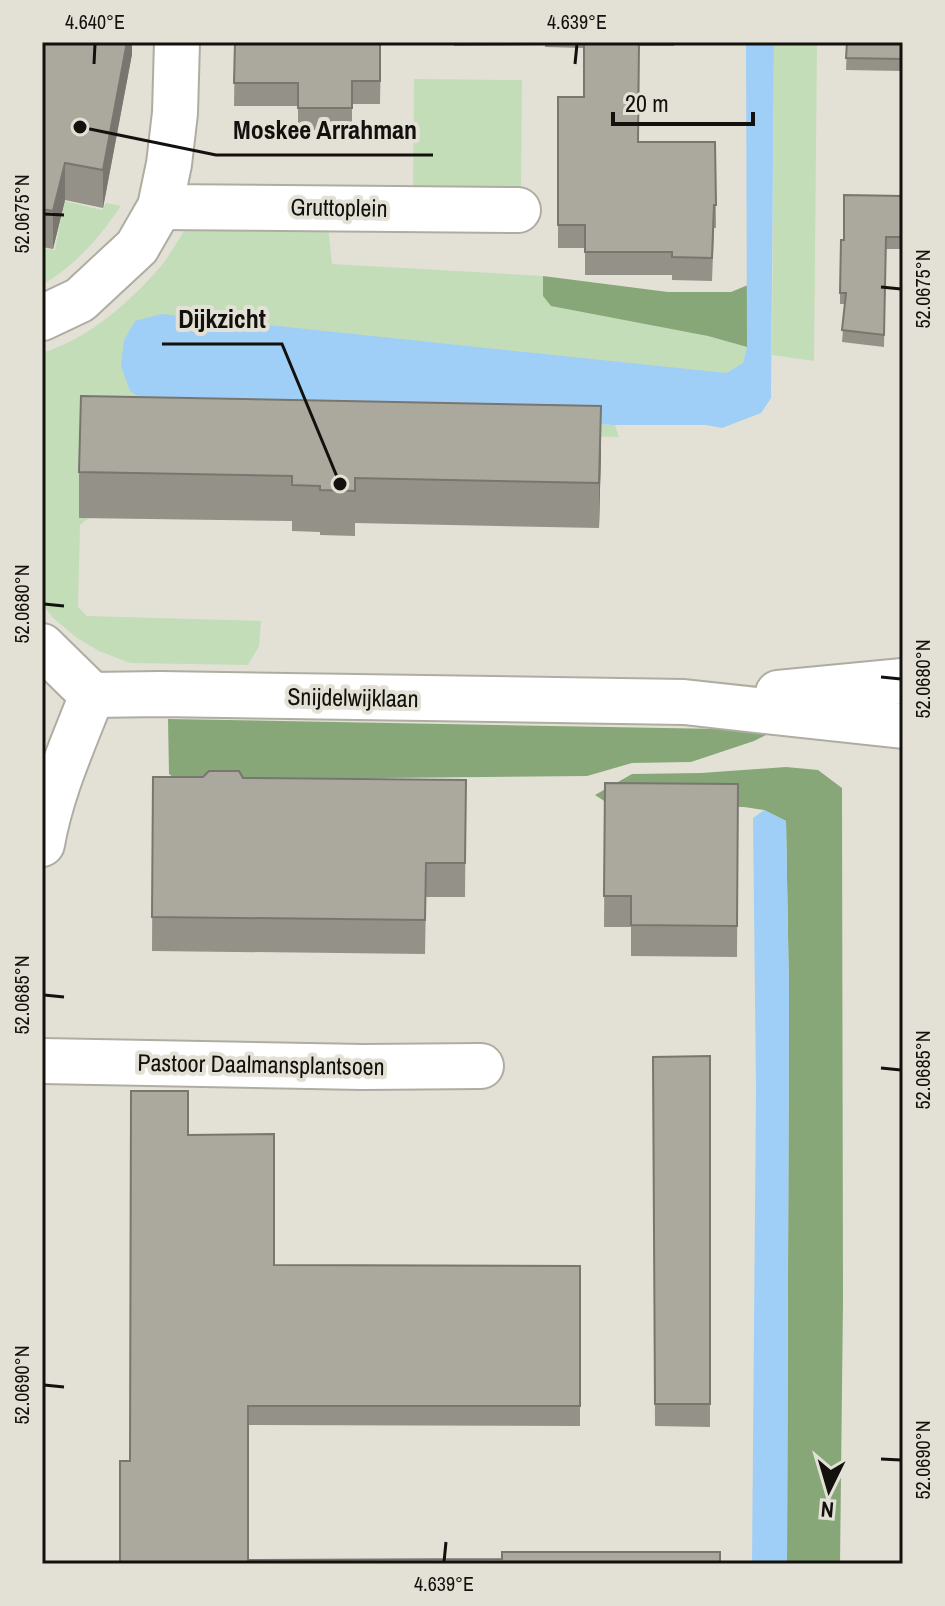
<svg xmlns="http://www.w3.org/2000/svg" width="945" height="1606" viewBox="0 0 945 1606" font-family="'Archivo Narrow',sans-serif">
<style>
.green{fill:#c3ddb8}
.forest{fill:#87a779}
.water{fill:#9fcff7}
.lines{fill:none;stroke-linecap:round;stroke-linejoin:round}
.minor-casing{stroke:#afada2;stroke-width:48}
.minor{stroke:#fff;stroke-width:44}
.wall{fill:#939188}
.shaded-wall{fill:#78766f}
.building{fill:#aba99e;stroke:#78766f;stroke-width:2}
.ticks{fill:none;stroke:#12110d;stroke-width:3}
.labels{text-anchor:middle;stroke-width:8;stroke-linejoin:round;paint-order:stroke}
.street-label{font-size:24px;fill:#12110d;stroke:#e3e1d5}
.leader{fill:none;stroke:#12110d;stroke-width:3}
.callout-dot{fill:#12110d;stroke:#e3e1d5;stroke-width:3}
.callout-label{font-size:26px;text-anchor:middle;font-weight:bold;fill:#12110d;stroke:#e3e1d5;stroke-width:8;stroke-linejoin:round;paint-order:stroke}
.neatline{fill:none;stroke:#12110d;stroke-width:3}
.ticks-label{font-size:20px;text-anchor:middle;fill:#12110d}
</style>
<rect width="100%" height="100%" fill="#e3e1d5"/>
<g class="green">
<path d="M774,42H817L814,361L772,355Z"/>
<path d="M414,79L522,80L521,188L413,187Z"/>
<path d="M64,201L102,210L106,203L121,206C98,239 77,264 42,285V248L55,250Z"/>
<path d="M188,224L328,225L332,264L543,276V296L708,336L747,347L743,363L726,373L149,403L615,425L619,437L91,424L90,517L80,525L78,607L87,616L261,621L259,646L248,665L130,663L99,651L77,638L53,618L42,604V353C89,339 134,299 165,261C173,249 181,236 188,224Z"/>
</g>
<g class="forest">
<path d="M543,276L668,292H731L748,285L747,347L708,336L551,306L543,296Z"/>
<path d="M168,719L776,730L754,741L691,762L632,763L587,776L177,780L169,774Z"/>
<path d="M786,767L818,770L842,788L843,1302L840,1564H787L789,993L786,821L764,810L744,807L612,806L595,795L632,774L701,773Z"/>
</g>
<g class="water">
<path d="M746,42H774L771,398L761,413L722,428L706,425H615L149,403L130,391L121,366L124,340L135,321L162,314L726,373L743,363L747,347Z"/>
<path d="M764,810L786,821L789,993L787,1564H752L756,1090L753,818Z"/>
</g>
<g class="lines">
<defs>
<g id="minor">
<path d="M160,207L518,210"/>
<path d="M42,318L80,300L137,247L160,207L169,164L175,113L177,42"/>
<path d="M42,646L92,695L160,694L684,702L903,726"/>
<path d="M778,693L903,681"/>
<path d="M42,844C51,792 73,744 92,695"/>
<path d="M42,1061L363,1067L481,1066"/>
</g>
</defs>
<use href="#minor" class="minor-casing"/>
<use href="#minor" class="minor"/>
</g>
<g class="wall">
<path d="M42,42H132V54L103,208L65,200L53,249L42,247Z"/>
<path d="M235,42H381L380,104H352V130H298V106H234Z"/>
<path d="M454,42H692L674,43V46H639L638,142H715L716,228H714L712,281L672,280V275H585V248H558V97H584L583,48L545,47V45L454,46Z"/>
<path d="M847,42H903V71L846,70Z"/>
<path d="M902,196V249H886L884,347L842,342L845,304H840V293L844,240Z"/>
<path d="M601,451L599,528L355,523V536L320,535V532L292,531V521L79,518V472Z"/>
<path d="M153,777L466,780L465,897H426L425,954L152,951Z"/>
<path d="M605,783L738,784L737,957L631,956V927H604Z"/>
<path d="M710,1056V1427L655,1426L653,1057Z"/>
<path d="M188,1135L274,1265L580,1266V1426L248,1425V1560L120,1564L130,1461Z"/>
</g>
<g class="shaded-wall">
<path d="M127,42H132V54L103,208V170Z"/>
<path d="M65,163V200L53,249V211Z"/>
<path d="M601,406V451L599,528V483Z"/>
</g>
<g class="building">
<path d="M42,42H127L103,170L65,163L53,211L42,209Z"/>
<path d="M235,42H380V81H352V108H298V83H234Z"/>
<path d="M584,42H639L638,142H715L716,205H714L712,258L672,257V252H585V225H558V97H584Z"/>
<path d="M847,42H903V59L846,58Z"/>
<path d="M844,195L902,196V237H886L884,335L842,330L846,293H840L841,240H844Z"/>
<path d="M81,396L601,406L599,483L355,478V491L320,490V486L292,485V476L79,472Z"/>
<path d="M209,771H239L243,778L466,780L465,863H426L425,920L152,917L153,777H203Z"/>
<path d="M605,783L738,784L737,926L631,925V896H604Z"/>
<path d="M710,1056V1404H655L653,1057Z"/>
<path d="M131,1091H188V1135L274,1134V1265L580,1266V1406H248V1560L502,1559V1552H720V1564H120V1461H130Z"/>
</g>
<path class="ticks" d="M94,64L95,44M575,64L577,44M44,214L64,215M881,287L901,289M44,604L64,606M881,677L901,679M44,995L64,997M881,1068L901,1070M44,1385L64,1387M881,1459L901,1460M444,1562L446,1542"/>
<g class="labels">
<g class="street-label">
<text transform="translate(339 208) rotate(1)" y="8">Gruttoplein</text>
<text transform="translate(353 698) rotate(1)" y="8">Snijdelwijklaan</text>
<text transform="translate(261 1065) rotate(1)" y="8">Pastoor Daalmansplantsoen</text>
</g>
</g>
<path class="leader" d="M80 127L216 155H433M340 484L282 344H162"/>
<g class="callout-dot">
<circle cx="80" cy="127" r="8"/>
<circle cx="340" cy="484" r="8"/>
</g>
<g class="callout-label">
<text x="325" y="139">Moskee Arrahman</text>
<text x="222" y="328">Dijkzicht</text>
</g>
<rect width="945" height="1606" fill="none" stroke="#e3e1d5" stroke-width="88"/>
<g transform="translate(829 1490) rotate(185)" stroke="#e3e1d5" stroke-width="6" paint-order="stroke">
<path d="M0-6L14 30L0 20L-14 30Z" fill="#12110d"/>
<text y="-12" font-size="22" font-weight="bold" text-anchor="middle" fill="#12110d">N</text>
</g>
<path d="M613 112v12h140v-12" fill="none" stroke="#12110d" stroke-width="4"/>
<text x="625" y="112" font-size="24" fill="#12110d" stroke="#e3e1d5" stroke-width="6" paint-order="stroke">20 m</text>
<rect x="44" y="44" width="857" height="1518" class="neatline"/>
<g class="ticks-label">
<text x="95" y="29">4.640°E</text>
<text x="577" y="29">4.639°E</text>
<text transform="translate(22 214) rotate(-90)" y="7">52.0675°N</text>
<text transform="translate(923 289) rotate(-90)" y="7">52.0675°N</text>
<text transform="translate(22 604) rotate(-90)" y="7">52.0680°N</text>
<text transform="translate(923 679) rotate(-90)" y="7">52.0680°N</text>
<text transform="translate(22 995) rotate(-90)" y="7">52.0685°N</text>
<text transform="translate(923 1070) rotate(-90)" y="7">52.0685°N</text>
<text transform="translate(22 1385) rotate(-90)" y="7">52.0690°N</text>
<text transform="translate(923 1460) rotate(-90)" y="7">52.0690°N</text>
<text x="444" y="1591">4.639°E</text>
</g>
</svg>
